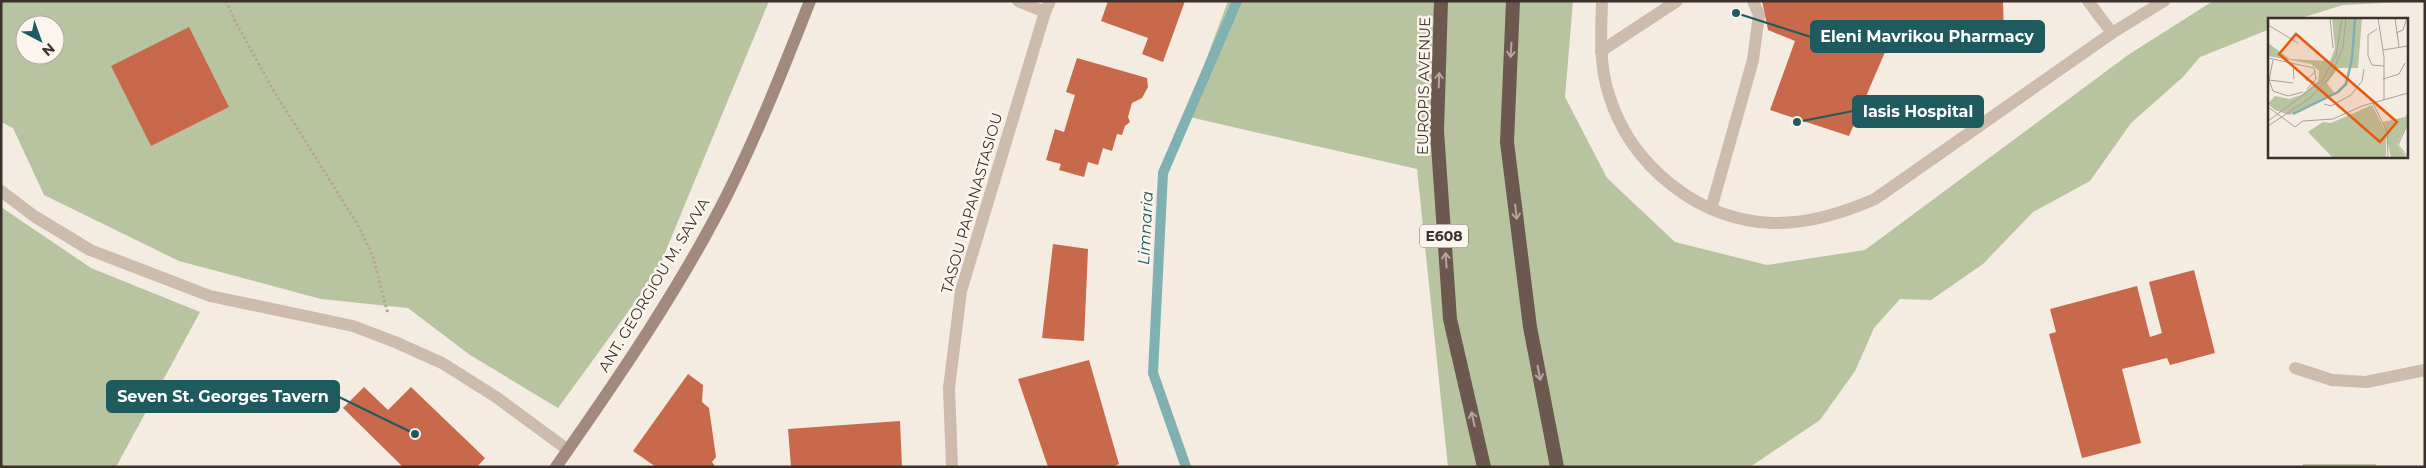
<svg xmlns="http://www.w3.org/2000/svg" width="2426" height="468" viewBox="0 0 2426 468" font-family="Montserrat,sans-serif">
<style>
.green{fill:#b8c4a0;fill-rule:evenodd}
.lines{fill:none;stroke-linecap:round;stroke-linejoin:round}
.stream{stroke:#7fb0b2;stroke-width:10}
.building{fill:#c8694b}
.path{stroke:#b9a596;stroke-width:3;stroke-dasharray:2.5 2.5;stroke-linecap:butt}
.service{stroke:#cdbbac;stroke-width:12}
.minor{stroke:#cdbbac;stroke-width:12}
.secondary{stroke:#a18a7d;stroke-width:12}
.trunk{stroke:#6c584f;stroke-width:14}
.oneway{stroke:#b4a69e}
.labels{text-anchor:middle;stroke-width:5;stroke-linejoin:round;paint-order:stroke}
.shield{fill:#fbf5ee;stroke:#756b66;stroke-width:1}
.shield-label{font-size:14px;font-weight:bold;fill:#3b302b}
.street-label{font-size:15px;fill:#3b302b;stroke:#fbf5ee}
.water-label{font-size:16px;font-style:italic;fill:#1f5a5e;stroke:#fbf5ee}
.inset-river{fill:none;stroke:#7fb0b2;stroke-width:2.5}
.inset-road{fill:none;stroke:#aaa098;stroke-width:1}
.view{fill:#e8590c;fill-opacity:0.15;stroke:#e8590c;stroke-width:2.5}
.inset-edge{fill:none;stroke:#3b302b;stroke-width:2.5}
.leader{fill:none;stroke:#1f5a5e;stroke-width:2}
.callout-dot{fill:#1f5a5e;stroke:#fbf5ee;stroke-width:2}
.callout{fill:#1f5a5e;stroke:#1f5a5e;stroke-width:2}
.callout-label{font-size:16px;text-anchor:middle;font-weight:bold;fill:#fff}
</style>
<rect width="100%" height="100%" fill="#f4ebe1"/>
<g class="green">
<path d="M1,1H769L657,272L558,408L470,355L408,308L321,299L179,261L44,195L13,128L1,122ZM25,25H55V55H25Z"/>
<path d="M1228,1H1573L1565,97L1607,178L1675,242L1767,265L1865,250L2128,55L2213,1H2425L2343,5L2298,19H2270V29L2200,57L2183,77L2131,123L2090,181L2033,212L1983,264L1931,300L1900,299L1874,328L1855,371L1820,420L1750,467H1448L1417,169L1185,116Z"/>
<path d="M1,207L91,268L200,312L116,467H1Z"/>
<rect x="2303" y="464" width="73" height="3"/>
</g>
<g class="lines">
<path class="stream" d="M1186,467L1153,373L1163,173L1237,1"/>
</g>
<g class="building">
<path d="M1108,1H1185L1163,62L1142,54L1148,38L1101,21Z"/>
<path d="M1762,1H2003L2004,36L1891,38L1849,136L1770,110L1795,41L1768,30Z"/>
<path d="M189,27L229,107L151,146L111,66Z"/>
<path d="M1077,58L1147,78L1148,87L1142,98L1132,103L1128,117L1130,122L1125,126L1122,135L1117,134L1112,151L1103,148L1098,165L1088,162L1084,177L1059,170L1061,164L1046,160L1055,129L1064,132L1075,95L1066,92Z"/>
<path d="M1053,244L1088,249L1084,341L1042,338Z"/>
<path d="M2194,270L2215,353L2170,365L2167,358L2122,369L2141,443L2082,458L2049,334L2056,332L2050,309L2137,286L2150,337L2162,333L2149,282Z"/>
<path d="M1089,360L1119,464L1113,467H1048L1018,379Z"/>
<path d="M688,374L703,385L702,402L709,408L716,457L712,462L716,467H656L633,451Z"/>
<path d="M364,387L388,410L411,387L485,458L477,467H403L343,408Z"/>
<path d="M900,421L902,467H791L788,429Z"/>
</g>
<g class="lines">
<path class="path" d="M226,1L234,19L272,88L359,227L373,257L388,314"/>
<g class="service">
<path d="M1601,51L1677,1"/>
<path d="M1711,209L1753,60L1759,15L1753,1"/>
</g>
<g class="minor">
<path d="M1018,1L1045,12"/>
<path d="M1602,1C1601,33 1599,65 1609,95C1631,166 1698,220 1772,223C1808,224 1843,213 1875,199L2112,33L2164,1"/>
<path d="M2088,1L2112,33"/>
<path d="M1,191L34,216L90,250L210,296L353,326L395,342L442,363L496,397L568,450"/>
<path d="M2295,368L2332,380L2366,382L2425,370"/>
<path d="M952,467L949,388L961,291L1045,12L1050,1"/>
</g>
<path class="secondary" d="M556,467C617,380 678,291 726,197C758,133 784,67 810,1"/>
<g class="trunk">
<path d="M1441,1L1437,131L1450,319L1484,467"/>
<path d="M1513,1L1507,142L1530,327L1557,467"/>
</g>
</g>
<defs><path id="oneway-shaft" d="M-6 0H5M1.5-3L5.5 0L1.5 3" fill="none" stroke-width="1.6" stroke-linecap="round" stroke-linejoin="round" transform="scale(1.25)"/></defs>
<g class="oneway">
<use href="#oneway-shaft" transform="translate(1511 50) rotate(93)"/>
<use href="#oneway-shaft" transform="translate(1439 80) rotate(-88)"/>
<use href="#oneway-shaft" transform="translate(1516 212) rotate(83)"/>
<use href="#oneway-shaft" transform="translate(1446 260) rotate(-94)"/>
<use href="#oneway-shaft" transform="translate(1539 373) rotate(79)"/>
<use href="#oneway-shaft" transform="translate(1473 419) rotate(-103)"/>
</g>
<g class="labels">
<rect class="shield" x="1420" y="224.5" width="48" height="23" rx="4"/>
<g class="shield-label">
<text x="1444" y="241">E608</text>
</g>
<g class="street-label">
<text transform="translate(1424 86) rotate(-89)" y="5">EUROPIS AVENUE</text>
<text transform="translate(972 203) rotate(-74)" y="5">TASOU PAPANASTASIOU</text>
<text transform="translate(654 285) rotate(-59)" y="5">ANT. GEORGIOU M. SAVVA</text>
</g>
<g class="water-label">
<text transform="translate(1145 228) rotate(-87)" y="6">Limnaria</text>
</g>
</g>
<g transform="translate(2268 18)">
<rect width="140" height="140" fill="#f4ebe1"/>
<path d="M64,0H94L90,50H70L59,65L67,76L50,85L21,97L7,92L0,86L7,78L21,81L33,77L50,63L51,53L43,46L0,38V25L22,41L62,43L67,30ZM104,87L118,114V140H65L40,114L55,104L63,105ZM140,95V104L129,127L139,140H123L115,104L137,99Z" fill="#b8c4a0"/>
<path class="inset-river" d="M25,96L70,74L78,66L84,41L87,0"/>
<path class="inset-road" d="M62,0L65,30M110,0L116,39V82M127,0L131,29M0,7L30,25M109,11L100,17V38L104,47L116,48M128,15L135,12L139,0M115,32L140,28M0,40L46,50L48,61L39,71M5,42L1,62L5,73L20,78L35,74M25,46L26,61M115,61L131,56L137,45M1,62L25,65M47,64L38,62L48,53M105,85L119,114L120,140M56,86L63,88L83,77L94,63L96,51M0,89L27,109M0,103L54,63L68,38L74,0M140,105L130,127L140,139M0,108L42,80L63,58L75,29L78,0M27,109L35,103L65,101L94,88L140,75"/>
<path class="view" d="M28,16L129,104L112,124L11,36Z"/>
<rect width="140" height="140" class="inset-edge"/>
</g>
<path class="leader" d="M1736 13L1811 37M1797 122L1853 111M415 434L339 397"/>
<g class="callout-dot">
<circle cx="1736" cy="13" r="5"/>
<circle cx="1797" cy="122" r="5"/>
<circle cx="415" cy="434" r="5"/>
</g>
<g class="callout">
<rect x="1811" y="21" width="233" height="31" rx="5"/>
<rect x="1853" y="96" width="130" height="31" rx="5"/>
<rect x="107" y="381" width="232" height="31" rx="5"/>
</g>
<g class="callout-label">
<text x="1927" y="42">Eleni Mavrikou Pharmacy</text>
<text x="1918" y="117">Iasis Hospital</text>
<text x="223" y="402">Seven St. Georges Tavern</text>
</g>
<rect width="2426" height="468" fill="none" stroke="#3b302b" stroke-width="5"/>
<g transform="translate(40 40) rotate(139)"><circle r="24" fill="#fbf5ee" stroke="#aea6a0"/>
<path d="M0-4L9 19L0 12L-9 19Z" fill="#1f5a5e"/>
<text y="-8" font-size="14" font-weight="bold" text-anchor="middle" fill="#3b302b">N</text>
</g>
</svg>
